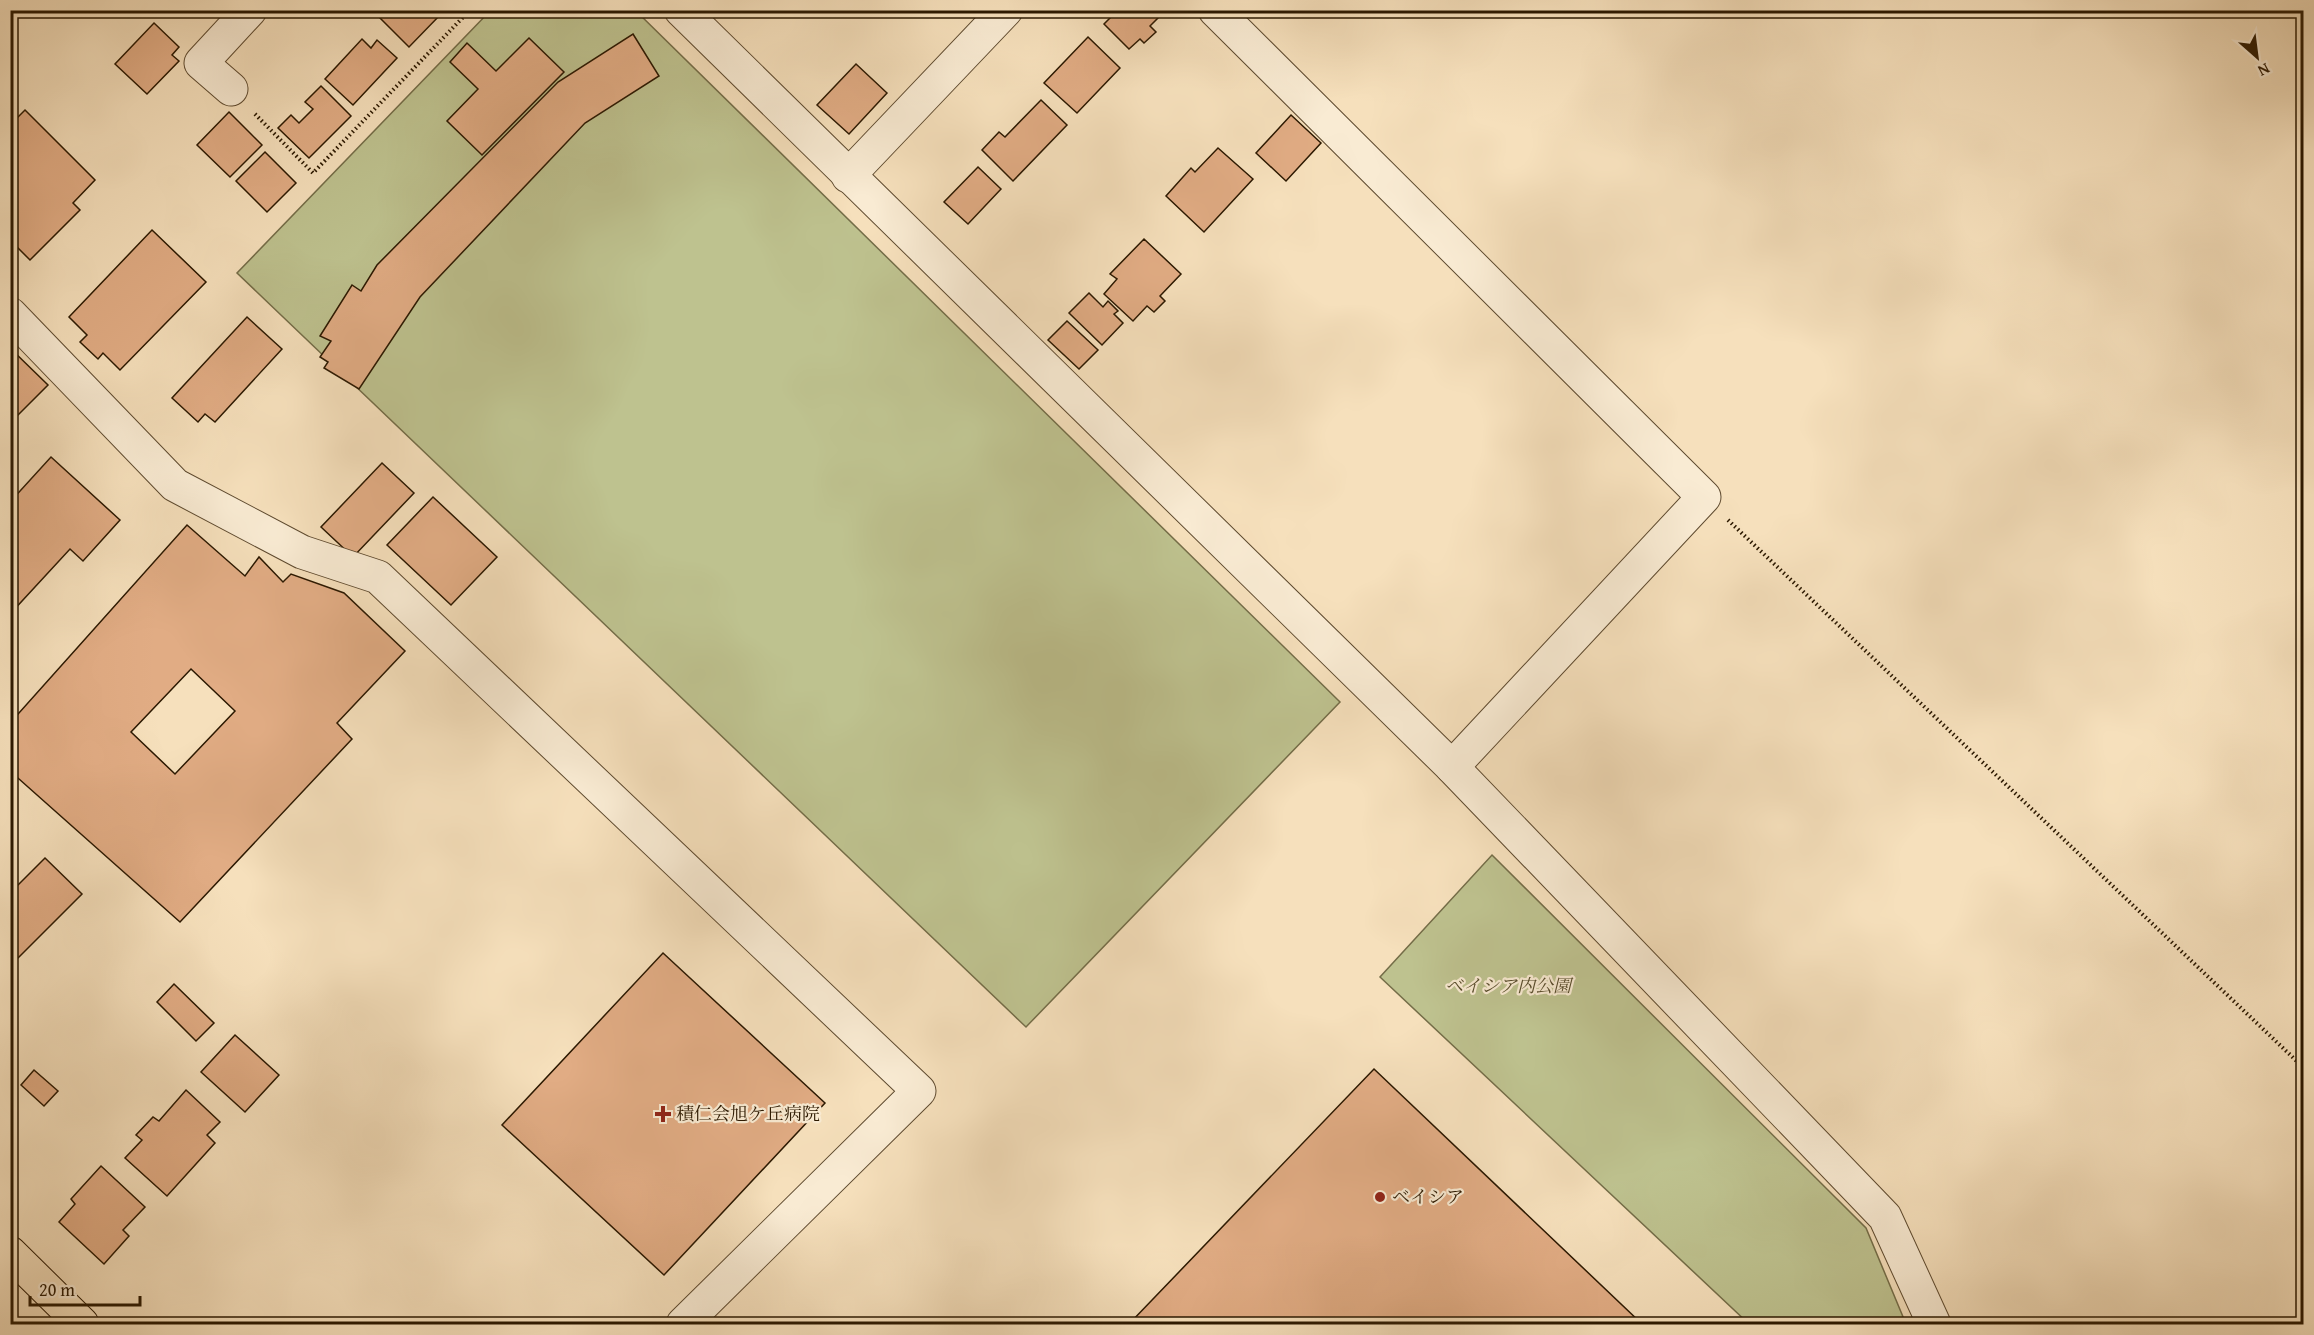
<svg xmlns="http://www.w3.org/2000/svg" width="2314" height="1335" viewBox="0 0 2314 1335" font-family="'Gentium Book Plus','Noto Serif JP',serif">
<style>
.green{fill:#bec28f;stroke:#746d48;stroke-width:1.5}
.building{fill:#e1ac84;stroke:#2b1800;stroke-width:1.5;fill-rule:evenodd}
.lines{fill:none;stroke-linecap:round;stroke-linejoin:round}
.minor-casing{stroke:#5e4a2f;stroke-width:35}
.highway-casing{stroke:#2b1800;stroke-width:35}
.path{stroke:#2b1800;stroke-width:4;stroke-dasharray:1.5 3;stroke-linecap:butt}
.minor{stroke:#f9ebd3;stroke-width:33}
.highway{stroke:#f6e0bc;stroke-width:33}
.poi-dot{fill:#8f2418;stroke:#f9ebd3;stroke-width:2}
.labels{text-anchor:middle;stroke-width:4.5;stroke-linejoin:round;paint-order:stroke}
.park-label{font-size:18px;font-style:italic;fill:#574b2b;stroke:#f9ebd3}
.poi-label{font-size:18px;fill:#2b1800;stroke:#f9ebd3;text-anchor:start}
</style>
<rect width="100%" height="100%" fill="#f6e0bc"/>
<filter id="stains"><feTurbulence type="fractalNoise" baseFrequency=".00333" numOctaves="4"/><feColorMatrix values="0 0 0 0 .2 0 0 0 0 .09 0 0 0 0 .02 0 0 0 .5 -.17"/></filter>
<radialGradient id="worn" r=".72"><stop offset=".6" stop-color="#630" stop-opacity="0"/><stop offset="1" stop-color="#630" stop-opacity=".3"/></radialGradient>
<g class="green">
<path d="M490,11H636L1340,702L1026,1027L237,273Z"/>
<path d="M1492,855L1866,1228L1906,1324H1749L1380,977Z"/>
</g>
<g class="building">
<path d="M372,10H435L440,15L409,47Z"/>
<path d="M1118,10H1166L1150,26L1156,32L1144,43L1140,39L1129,49L1104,24Z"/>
<path d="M154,23L179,47L172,55L179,61L147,94L115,64Z"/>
<path d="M633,34L659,76L585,123L420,297L359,389L324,368L328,362L320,357L331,341L320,336L352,285L361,291L377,265L558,82Z"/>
<path d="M1088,37L1120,68L1077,113L1044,83Z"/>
<path d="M529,38L564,72L482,155L447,121L478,89L450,62L467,43L496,71Z"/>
<path d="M362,39L371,48L377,40L397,58L353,105L325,79Z"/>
<path d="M856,64L887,93L849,134L817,105Z"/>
<path d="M321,86L351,116L309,158L278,128L291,115L299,123L313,109L305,102Z"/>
<path d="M1041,100L1067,125L1013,181L982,150L999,132L1005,137Z"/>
<path d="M25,110L95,180L73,203L80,210L30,260L10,240V125Z"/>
<path d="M229,112L262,145L230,177L197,145Z"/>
<path d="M1291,115L1321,143L1286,181L1256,153Z"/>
<path d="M1218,148L1253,179L1204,232L1166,196L1191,168L1195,172Z"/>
<path d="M265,152L296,183L267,212L236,181Z"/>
<path d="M978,167L1001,189L968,224L944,202Z"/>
<path d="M152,230L206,282L120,370L103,353L98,359L80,342L87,335L69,317Z"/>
<path d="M1144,239L1181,274L1160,296L1165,301L1154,312L1147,306L1133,321L1104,294L1117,279L1110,274Z"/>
<path d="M1089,293L1103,307L1108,301L1118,311L1114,314L1123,323L1102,345L1069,313Z"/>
<path d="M247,317L282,349L215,422L205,414L198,422L172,398Z"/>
<path d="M1067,321L1098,350L1079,369L1048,340Z"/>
<path d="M10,348L48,385L10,423Z"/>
<path d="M51,457L120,520L83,561L70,549L10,614V502Z"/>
<path d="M382,463L414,493L353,557L321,527Z"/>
<path d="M433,497L497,557L451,605L387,545Z"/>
<path d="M187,525L245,576L259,557L283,582L291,574L344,593L405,651L337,723L352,739L180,922L10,771V723ZM191,669L235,711L175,774L131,732Z"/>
<path d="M45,858L82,894L10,966V893Z"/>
<path d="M663,953L825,1103L664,1275L502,1125Z"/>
<path d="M174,984L214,1023L196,1041L157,1002Z"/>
<path d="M235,1035L279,1075L245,1112L201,1072Z"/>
<path d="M1374,1069L1642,1324H1129Z"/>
<path d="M34,1070L58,1091L44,1106L21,1085Z"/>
<path d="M186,1090L220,1122L207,1135L215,1143L167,1196L125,1158L142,1140L136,1135L153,1117L159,1121Z"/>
<path d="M101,1166L145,1207L123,1230L129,1236L104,1264L59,1222L75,1204L71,1199Z"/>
</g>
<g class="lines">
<defs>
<g id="minor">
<path d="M681,10L1452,767L1885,1217L1934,1324"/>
<path d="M1215,10L1704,497L1452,767"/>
<path d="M231,89L201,63L250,10"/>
<path d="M848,176L1006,10"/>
<path d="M10,314L175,485L302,552L378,577L919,1091L683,1324"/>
</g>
<path id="highway" d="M10,1253L82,1324"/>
</defs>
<use href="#minor" class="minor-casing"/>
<use href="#highway" class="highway-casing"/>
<g class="path">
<path d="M255,114L313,173L470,10"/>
<path d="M1728,520L2304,1068"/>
</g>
<use href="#minor" class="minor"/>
<use href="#highway" class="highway"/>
</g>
<g class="poi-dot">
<path d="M660 1105h6v6h6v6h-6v6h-6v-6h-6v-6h6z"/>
<circle cx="1380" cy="1197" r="6"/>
</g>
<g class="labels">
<g class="park-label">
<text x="1508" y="992">ベイシア内公園</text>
</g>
<g class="poi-label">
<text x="676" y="1120">積仁会旭ケ丘病院</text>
<text x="1392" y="1203">ベイシア</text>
</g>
</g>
<rect width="2314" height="1335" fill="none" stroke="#f6e0bc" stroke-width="36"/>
<rect x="12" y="12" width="2290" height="1311" fill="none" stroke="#2b1800" stroke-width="3"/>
<rect x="18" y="18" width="2278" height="1299" fill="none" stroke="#2b1800" stroke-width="1.5"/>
<g transform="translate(2257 57) rotate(152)" stroke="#f9ebd3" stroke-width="4.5" paint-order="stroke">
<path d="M0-4.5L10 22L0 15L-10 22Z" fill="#2b1800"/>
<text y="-9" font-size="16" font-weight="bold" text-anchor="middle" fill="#2b1800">N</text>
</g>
<path d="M30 1296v9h110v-9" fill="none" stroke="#2b1800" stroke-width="3"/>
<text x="39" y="1296" font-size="18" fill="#2b1800" stroke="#f9ebd3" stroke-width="4.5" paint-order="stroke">20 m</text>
<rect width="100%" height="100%" filter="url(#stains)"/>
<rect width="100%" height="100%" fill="url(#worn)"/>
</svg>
